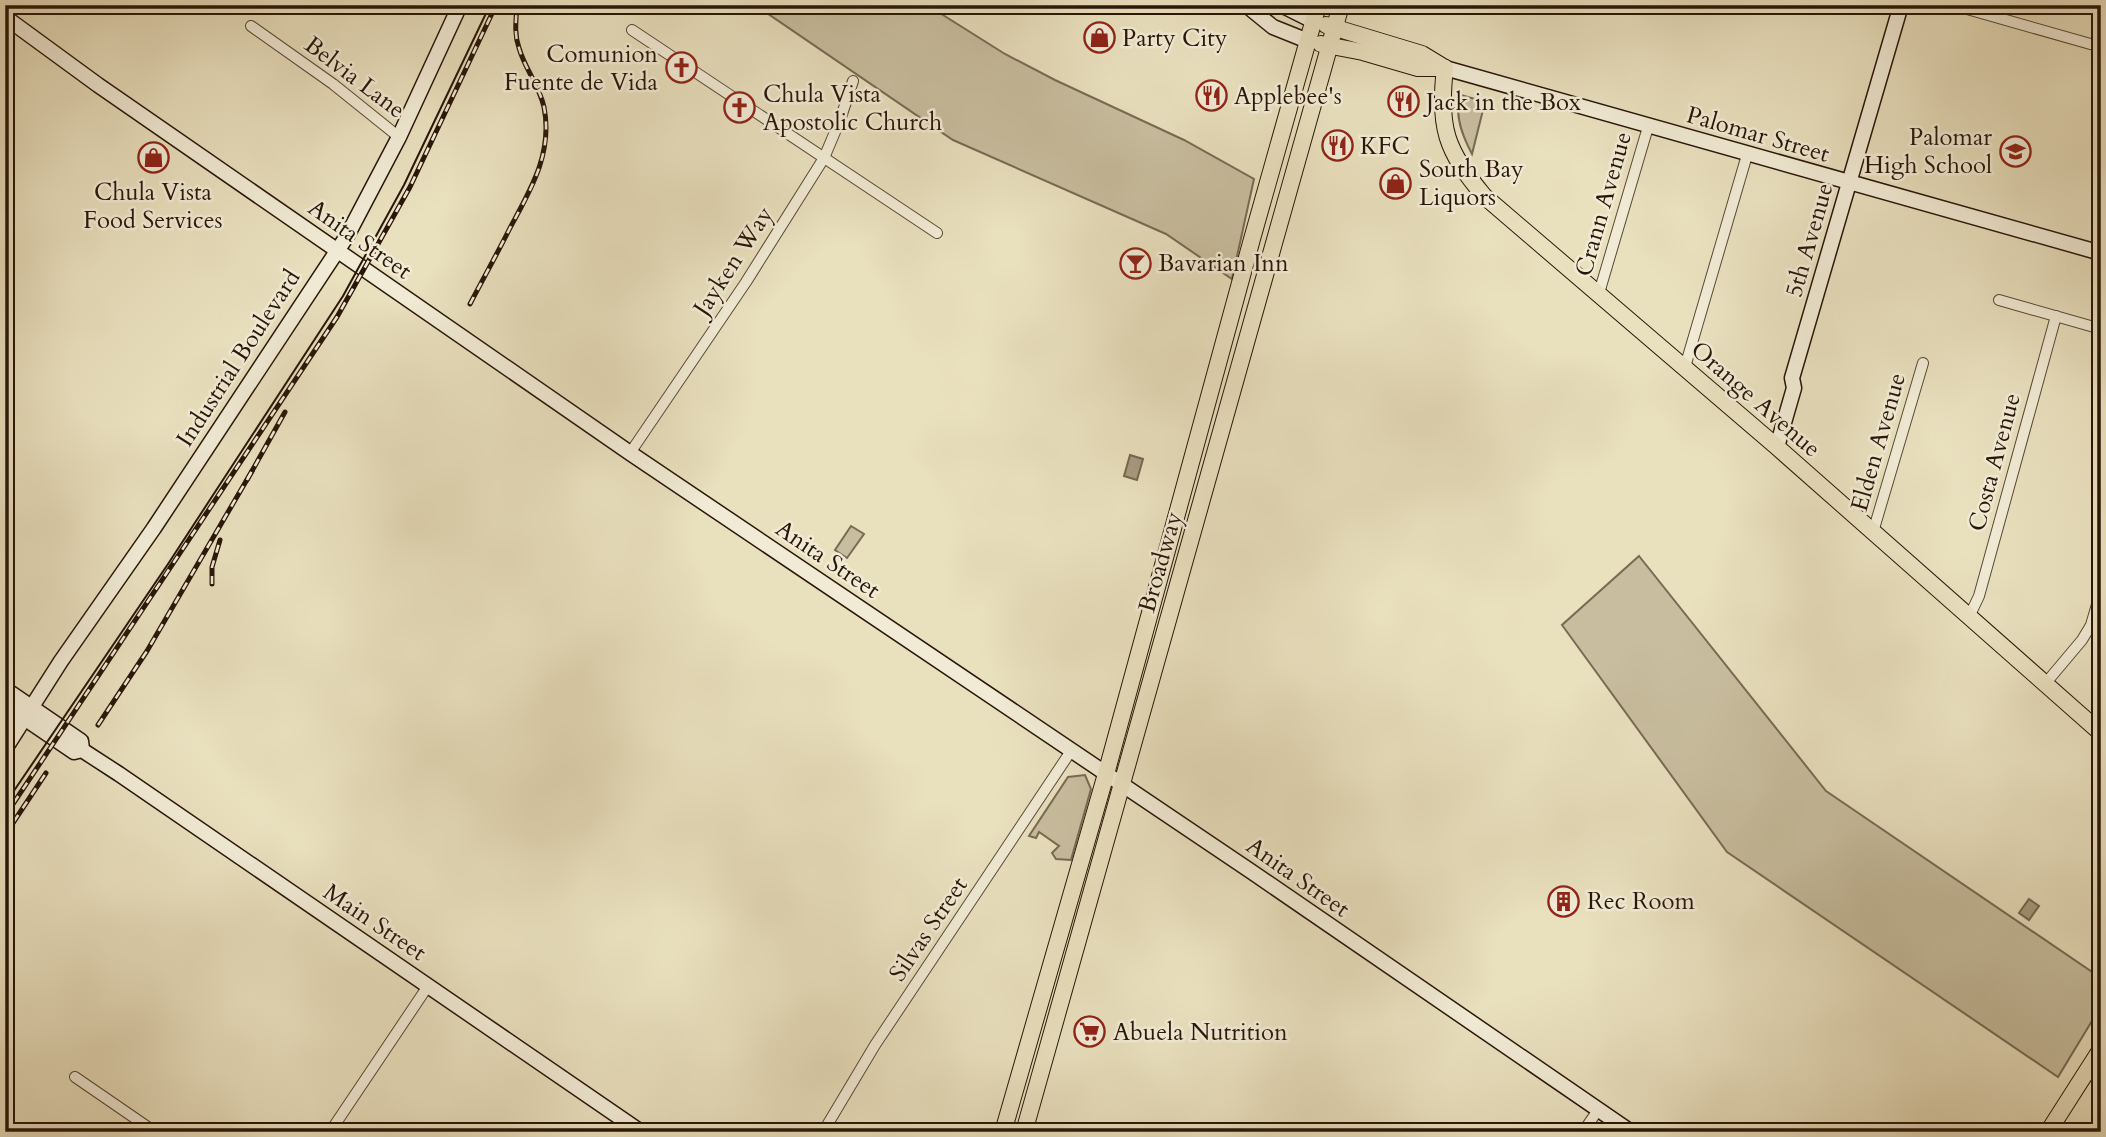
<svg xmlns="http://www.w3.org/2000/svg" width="2106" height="1137" viewBox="0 0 2106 1137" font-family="Cardo,serif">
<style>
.green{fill:#c8be9f;stroke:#786a54;stroke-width:2}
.water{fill:#a89b80;stroke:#756650;stroke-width:2}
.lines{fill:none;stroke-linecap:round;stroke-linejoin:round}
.street-casing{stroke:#594836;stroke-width:12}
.secondary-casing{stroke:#291608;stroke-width:17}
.primary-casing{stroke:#291608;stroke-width:18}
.street{stroke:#f1ebd5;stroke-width:10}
.secondary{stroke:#f1ebd5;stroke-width:14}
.primary{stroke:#e9e0be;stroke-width:16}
.tram{stroke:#291608;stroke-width:2}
.rail-casing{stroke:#291608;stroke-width:5}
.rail{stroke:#f1ebd5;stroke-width:2.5;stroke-dasharray:8;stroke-linecap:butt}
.labels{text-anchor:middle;stroke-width:5;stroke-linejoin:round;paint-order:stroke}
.poi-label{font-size:24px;fill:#291608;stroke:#f1ebd5;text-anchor:start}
.street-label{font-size:24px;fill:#291608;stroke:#f1ebd5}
</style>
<rect width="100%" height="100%" fill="#e9e0be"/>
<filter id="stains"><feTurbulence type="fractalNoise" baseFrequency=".00286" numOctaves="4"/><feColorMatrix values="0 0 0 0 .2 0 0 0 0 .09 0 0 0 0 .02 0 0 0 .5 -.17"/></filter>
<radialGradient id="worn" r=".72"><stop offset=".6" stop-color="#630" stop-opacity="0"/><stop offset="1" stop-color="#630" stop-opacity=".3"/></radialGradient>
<g class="green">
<path d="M755,5H927L1005,54L1055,80L1184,140L1254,179L1232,279L1166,234L953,140Z"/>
<path d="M1461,95L1485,102L1472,154C1463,137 1453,114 1461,95Z"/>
<path d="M851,526L864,534L847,558L835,550Z"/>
<path d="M1639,556L1826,791L2101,978V1006L2058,1077L1727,852L1562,625Z"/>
<path d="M1085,775L1091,789L1071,860L1056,859L1052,853L1059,846L1039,832L1036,838L1029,836L1068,777Z"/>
</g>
<g class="water">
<path d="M1130,455L1143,459L1137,480L1124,476Z"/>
<path d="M2029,899L2039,906L2029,920L2019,913Z"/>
</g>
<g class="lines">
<defs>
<g id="street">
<path d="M1953,5L2101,47"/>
<path d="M251,26L333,84L399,137"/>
<path d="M632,30L937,233"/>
<path d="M1599,293L1648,127"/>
<path d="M1999,300L2101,329"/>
<path d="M1685,367L1747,155"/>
<path d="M630,453L746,282L824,158L840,120L853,81"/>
<path d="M1873,532L1923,363"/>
<path d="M1969,617L1979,596L2056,316"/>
<path d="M2045,684L2082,640L2091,625L2101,591"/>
<path d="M75,1077L155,1132"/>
<path d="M330,1132L428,986"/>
<path d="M823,1132L875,1045L1071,751"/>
<path d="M1583,1132L1598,1110"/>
</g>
<g id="secondary">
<path d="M1246,5L1273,27L1308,41"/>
<path d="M1281,5L1313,21"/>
<path d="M5,17L98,85L630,453L1252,872L1631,1132"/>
<path d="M1445,68L2101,253"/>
<path d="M1777,447L1794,388L1792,378L1901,5"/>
<path d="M5,689L81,741L82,750"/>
<path d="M5,705L74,752L82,750L119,774L641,1132"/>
<path d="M5,749L61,661L154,528L347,236L399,137L460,5"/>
</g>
<g id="primary">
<path d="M1326,25L1422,54L1445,68"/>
<path d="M1321,44L1363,52L1418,68H1445"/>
<path d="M1445,68C1438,127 1446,151 1484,196L1777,447L2101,733"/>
<path d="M1003,1132L1106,774L1252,239L1318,5"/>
<path d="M1024,1132L1341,5"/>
<path d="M2048,1132L2101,1049"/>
</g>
</defs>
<use href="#street" class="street-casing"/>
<use href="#secondary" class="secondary-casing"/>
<use href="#primary" class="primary-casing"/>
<use href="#street" class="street"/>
<use href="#secondary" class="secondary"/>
<use href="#primary" class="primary"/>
<path class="tram" d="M5,804L168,564L343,296L404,185L490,5"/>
<defs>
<g id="rail">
<path d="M470,304C483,279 497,254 510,228C531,189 553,153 544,107C539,85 525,69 519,48C514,34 516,20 517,5"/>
<path d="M247,480L285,412"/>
<path d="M212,584V567L220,540"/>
<path d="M98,725L147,651L252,471"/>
<path d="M5,816L337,317L410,187L496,5"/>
<path d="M5,835L46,773"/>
</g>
</defs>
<use href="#rail" class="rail-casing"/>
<use href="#rail" class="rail"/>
</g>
<defs>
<symbol id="shop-ring" viewBox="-11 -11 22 22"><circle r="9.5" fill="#f1ebd5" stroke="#8f2418" stroke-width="1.5"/><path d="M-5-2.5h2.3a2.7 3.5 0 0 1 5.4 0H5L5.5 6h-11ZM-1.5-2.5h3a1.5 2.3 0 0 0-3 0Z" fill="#8f2418"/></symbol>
<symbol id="church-ring" viewBox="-11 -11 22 22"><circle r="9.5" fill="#f1ebd5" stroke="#8f2418" stroke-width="1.5"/><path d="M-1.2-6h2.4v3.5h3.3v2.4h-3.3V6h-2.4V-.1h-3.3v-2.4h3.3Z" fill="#8f2418"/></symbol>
<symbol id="restaurant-ring" viewBox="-11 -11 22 22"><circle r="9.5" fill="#f1ebd5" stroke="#8f2418" stroke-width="1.5"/><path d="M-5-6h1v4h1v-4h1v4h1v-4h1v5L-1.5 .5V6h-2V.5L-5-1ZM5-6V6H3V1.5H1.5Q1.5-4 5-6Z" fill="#8f2418"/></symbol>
<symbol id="school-ring" viewBox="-11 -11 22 22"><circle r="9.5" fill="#f1ebd5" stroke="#8f2418" stroke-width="1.5"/><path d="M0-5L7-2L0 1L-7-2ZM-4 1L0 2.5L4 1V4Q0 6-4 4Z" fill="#8f2418"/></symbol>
<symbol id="bar-ring" viewBox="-11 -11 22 22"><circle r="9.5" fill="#f1ebd5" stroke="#8f2418" stroke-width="1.5"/><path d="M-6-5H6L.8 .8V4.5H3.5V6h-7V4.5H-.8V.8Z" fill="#8f2418"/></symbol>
<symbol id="building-ring" viewBox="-11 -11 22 22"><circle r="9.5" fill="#f1ebd5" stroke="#8f2418" stroke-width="1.5"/><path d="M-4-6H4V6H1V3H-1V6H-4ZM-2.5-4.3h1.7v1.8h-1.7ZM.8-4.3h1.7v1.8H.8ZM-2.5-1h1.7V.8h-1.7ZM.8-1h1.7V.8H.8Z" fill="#8f2418"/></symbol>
<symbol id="supermarket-ring" viewBox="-11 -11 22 22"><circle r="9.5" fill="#f1ebd5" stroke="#8f2418" stroke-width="1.5"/><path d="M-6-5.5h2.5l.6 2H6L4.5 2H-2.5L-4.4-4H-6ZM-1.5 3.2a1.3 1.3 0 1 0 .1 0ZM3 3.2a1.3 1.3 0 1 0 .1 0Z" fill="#8f2418"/></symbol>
</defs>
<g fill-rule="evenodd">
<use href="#shop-ring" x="1082" y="20" width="35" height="35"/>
<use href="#church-ring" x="664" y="50" width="35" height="35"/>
<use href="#restaurant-ring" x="1194" y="78" width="35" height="35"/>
<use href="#restaurant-ring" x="1386" y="84" width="35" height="35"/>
<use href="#church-ring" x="722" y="90" width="35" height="35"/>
<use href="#restaurant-ring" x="1320" y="128" width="35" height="35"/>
<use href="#school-ring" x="1998" y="134" width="35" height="35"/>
<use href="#shop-ring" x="136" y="140" width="35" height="35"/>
<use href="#shop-ring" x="1378" y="166" width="35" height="35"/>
<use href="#bar-ring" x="1118" y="246" width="35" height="35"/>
<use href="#building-ring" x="1546" y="884" width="35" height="35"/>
<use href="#supermarket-ring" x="1072" y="1014" width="35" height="35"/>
</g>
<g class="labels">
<g class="poi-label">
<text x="1122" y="46">Party City</text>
<text x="658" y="62" text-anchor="end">Comunion<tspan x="658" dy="28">Fuente de Vida</tspan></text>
<text x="763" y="102">Chula Vista<tspan x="763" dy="28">Apostolic Church</tspan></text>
<text x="1234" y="104">Applebee's</text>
<text x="1426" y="110">Jack in the Box</text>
<text x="1992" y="145" text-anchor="end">Palomar<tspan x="1992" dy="28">High School</tspan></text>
<text x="1360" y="154">KFC</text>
<text x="1419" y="177">South Bay<tspan x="1419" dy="28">Liquors</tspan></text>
<text x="153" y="200" text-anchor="middle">Chula Vista<tspan x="153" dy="28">Food Services</tspan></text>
<text x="1158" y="271">Bavarian Inn</text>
<text x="1587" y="909">Rec Room</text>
<text x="1113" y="1040">Abuela Nutrition</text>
</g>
<g class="street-label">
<text transform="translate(355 77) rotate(37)" y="8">Belvia Lane</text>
<text transform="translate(1758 134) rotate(16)" y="8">Palomar Street</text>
<text transform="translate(1603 204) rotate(-74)" y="8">Crann Avenue</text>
<text transform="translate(360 239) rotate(35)" y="8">Anita Street</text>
<text transform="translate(1809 240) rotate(-74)" y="8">5th Avenue</text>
<text transform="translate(733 261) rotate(-57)" y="8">Jayken Way</text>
<text transform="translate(238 358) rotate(-57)" y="8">Industrial Boulevard</text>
<text transform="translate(1756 399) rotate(41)" y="8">Orange Avenue</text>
<text transform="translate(1878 442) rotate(-74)" y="8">Elden Avenue</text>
<text transform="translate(1994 462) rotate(-75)" y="8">Costa Avenue</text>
<text transform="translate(828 559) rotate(34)" y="8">Anita Street</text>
<text transform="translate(1160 562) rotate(-74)" y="8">Broadway</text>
<text transform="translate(1298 877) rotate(35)" y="8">Anita Street</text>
<text transform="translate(375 922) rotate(34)" y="8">Main Street</text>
<text transform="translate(928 929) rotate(-56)" y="8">Silvas Street</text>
</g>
</g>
<rect width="2106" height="1137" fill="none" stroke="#e9e0be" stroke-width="28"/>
<rect x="7" y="7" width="2092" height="1123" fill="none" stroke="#291608" stroke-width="3.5"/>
<rect x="14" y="14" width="2078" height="1109" fill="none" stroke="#291608" stroke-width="2"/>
<rect width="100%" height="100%" filter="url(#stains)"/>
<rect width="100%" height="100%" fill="url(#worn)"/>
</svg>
